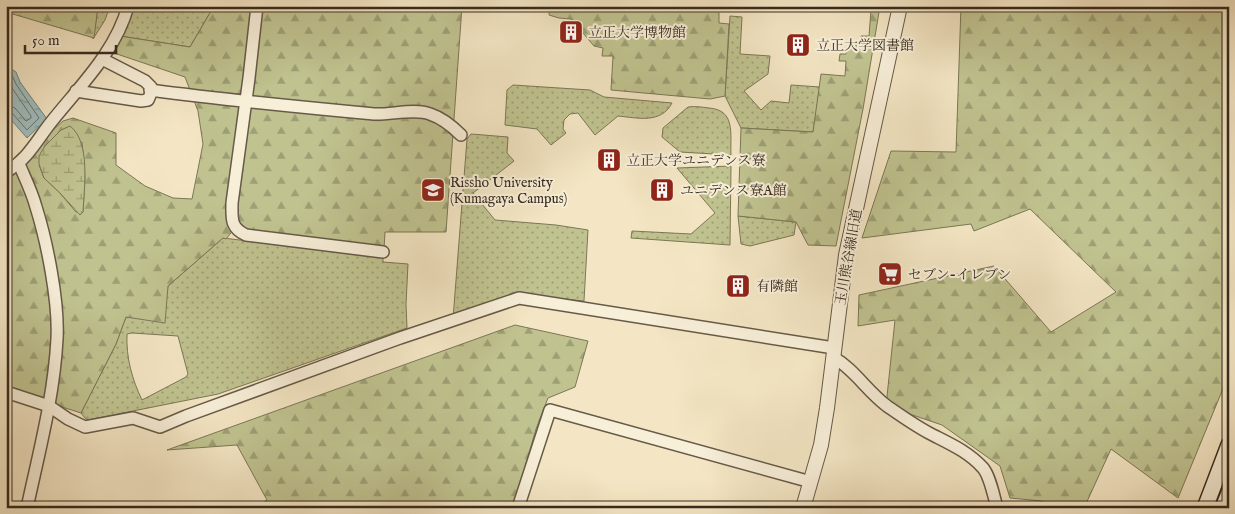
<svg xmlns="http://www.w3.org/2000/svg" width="1235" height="514" viewBox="0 0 1235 514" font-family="'IM FELL English','Noto Serif JP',serif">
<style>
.grass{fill:url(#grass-dots);stroke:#7b7757;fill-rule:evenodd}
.forest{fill:url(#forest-firs);stroke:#7b7757;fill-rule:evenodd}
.wetland{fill:url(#wetland-marsh);stroke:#7b7757}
.water{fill:url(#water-ripples);stroke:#75837d}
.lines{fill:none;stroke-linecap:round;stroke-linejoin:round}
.shore{stroke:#6a746e;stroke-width:1}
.minor-casing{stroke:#665a48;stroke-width:14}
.tertiary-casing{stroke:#665a48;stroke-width:16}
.secondary-casing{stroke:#362b1e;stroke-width:18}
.minor{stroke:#f8efd9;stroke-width:11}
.tertiary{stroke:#f8efd9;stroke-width:14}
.secondary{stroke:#f8efd9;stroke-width:15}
.labels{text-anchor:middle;stroke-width:4;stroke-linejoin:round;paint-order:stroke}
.poi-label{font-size:14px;fill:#362b1e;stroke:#f8efd9;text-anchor:start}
.street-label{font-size:14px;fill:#362b1e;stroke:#f8efd9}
</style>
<defs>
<pattern id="grass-dots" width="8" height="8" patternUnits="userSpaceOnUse" patternTransform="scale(1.25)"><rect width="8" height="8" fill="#c0c390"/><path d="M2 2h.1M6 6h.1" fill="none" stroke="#9d9f75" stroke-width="1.8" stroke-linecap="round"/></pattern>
<pattern id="forest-firs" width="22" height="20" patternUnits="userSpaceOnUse" patternTransform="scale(1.25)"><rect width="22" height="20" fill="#c0c390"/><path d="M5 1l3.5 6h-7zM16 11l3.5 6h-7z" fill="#9d9f75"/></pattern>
<pattern id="wetland-marsh" width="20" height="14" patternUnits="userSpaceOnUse" patternTransform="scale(1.25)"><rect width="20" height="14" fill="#c0c390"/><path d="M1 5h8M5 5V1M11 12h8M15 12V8" fill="none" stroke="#9d9f75"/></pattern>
<pattern id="water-ripples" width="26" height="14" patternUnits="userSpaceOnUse" patternTransform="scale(1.25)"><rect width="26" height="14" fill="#9fbdbd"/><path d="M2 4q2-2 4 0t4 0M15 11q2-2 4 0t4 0" fill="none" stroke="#829a99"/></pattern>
</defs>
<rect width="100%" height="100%" fill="#f4e6c4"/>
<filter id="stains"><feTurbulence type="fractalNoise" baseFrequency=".004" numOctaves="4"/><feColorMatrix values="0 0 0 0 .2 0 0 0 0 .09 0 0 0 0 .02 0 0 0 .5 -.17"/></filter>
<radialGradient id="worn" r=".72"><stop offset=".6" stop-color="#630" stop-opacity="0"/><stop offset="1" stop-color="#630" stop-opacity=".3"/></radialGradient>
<g class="grass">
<path d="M98,6H110L105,20L93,39Z"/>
<path d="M134,6H214L190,47L120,36Z"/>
<path d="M730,16L742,17L740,54L770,56L768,74L744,91L761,110L771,101L789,103L791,85L820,87L813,132L741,128L725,96Z"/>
<path d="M513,85L590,90L604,97L672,103C661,124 638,118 618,116L595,135L578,113L570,114L564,120L563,129L566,133L551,145L537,129L505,125L507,90Z"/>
<path d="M688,107C695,106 702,107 709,108C736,110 730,134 731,155L680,152L662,137L663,128Z"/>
<path d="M471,134L508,137L507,153L514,161L473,193L495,220L556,225L588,230L584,301L523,295L453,319L467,139Z"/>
<path d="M731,166L730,245L631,238L632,231L691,234L715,213L677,168Z"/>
<path d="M738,216L796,222L794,235L750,246L741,244Z"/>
<path d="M223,238L383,257V262L408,264L406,304L407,328L218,394L88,420L85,418L81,413L116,344L126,317L168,286ZM132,333L178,336L188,374L186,377L142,400C132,379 126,358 127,334Z"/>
</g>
<g class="forest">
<path d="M6,6H98L94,38L6,12Z"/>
<path d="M214,6H462L446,232H385L384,249L257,233L247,229L239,223L226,239L223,238L168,286L165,323L126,317L116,344L81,413L6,389V182L26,164L42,140L63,121L73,118L116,133V165L145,186L173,198L192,199L203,144L198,111L185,77L114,53L120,36L190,47ZM82,142L85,178L83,212H76L59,192L44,178L39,165Z"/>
<path d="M550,6H719V23L729,24L725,96L710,99L611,90L613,56H602L603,48L594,46L571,19L559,18L549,15Z"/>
<path d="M834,6H880L863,109L836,246L808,245L796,222L738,216L741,128L813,132L821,74L845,76L846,61H839L840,54H846V48L856,49V42H860L861,36H869L871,10Z"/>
<path d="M961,6H1229V374L1178,498L1111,449L1084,508H1057L1041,501L1010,498L1000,466L942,425L886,406L895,320L858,326L859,295L994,266L1051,332L1116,292L1030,209L974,231L971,224L862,238L891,151L956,152Z"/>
<path d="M515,325L588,341L575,387L548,398L536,429L513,508H256L267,500L237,445L167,450Z"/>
</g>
<path class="wetland" d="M70,126C91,142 84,188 83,212L80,215L59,192L44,178L39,164V156L45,146L61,130Z"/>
<path class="water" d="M6,68H10L16,72L20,82L47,119L27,138L6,114Z"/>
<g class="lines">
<g class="shore">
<path d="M6,73L12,75L16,84L39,118L27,130L12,113L6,112"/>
<path d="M6,79L31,116V118L26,121L15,108L6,105"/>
</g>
<defs>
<g id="minor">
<path d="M257,6L249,78L232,203C232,218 230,228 246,235L383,252"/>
<path d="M150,90C225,100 299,107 374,114C390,115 416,108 430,114C442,118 453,127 461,135"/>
<path d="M76,91L141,101L148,100L151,93V87L145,81L102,59"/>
<path d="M19,164C25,178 32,192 36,207C47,242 59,302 57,339C54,396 39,452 27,508"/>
<path d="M6,172C29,158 36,141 52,121C80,86 116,51 128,6"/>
<path d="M833,357C854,369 867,391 887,406C900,415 914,425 929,433C948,443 968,451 983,468C990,476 994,497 997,508"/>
<path d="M6,392L49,406L68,419L85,427L133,418L160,427L186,416L400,338L519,298L834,348"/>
<path d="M518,508L550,410L811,482"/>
</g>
<path id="tertiary" d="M803,508L821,445L827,408L846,255L900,6"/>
<g id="secondary">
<path d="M1205,508L1229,445"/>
<path d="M1223,508L1229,493"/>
</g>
</defs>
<use href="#minor" class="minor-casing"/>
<use href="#tertiary" class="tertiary-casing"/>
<use href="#secondary" class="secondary-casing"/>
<use href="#minor" class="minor"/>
<use href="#tertiary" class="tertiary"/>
<use href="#secondary" class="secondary"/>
</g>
<defs>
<symbol id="building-square" viewBox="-11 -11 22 22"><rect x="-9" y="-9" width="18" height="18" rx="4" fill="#8f2418" stroke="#f8efd9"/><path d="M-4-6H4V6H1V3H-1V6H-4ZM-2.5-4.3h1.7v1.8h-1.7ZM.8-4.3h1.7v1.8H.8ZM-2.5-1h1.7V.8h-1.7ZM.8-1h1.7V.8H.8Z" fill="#fff"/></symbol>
<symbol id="university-square" viewBox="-11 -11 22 22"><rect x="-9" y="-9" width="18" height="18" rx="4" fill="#8f2418" stroke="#f8efd9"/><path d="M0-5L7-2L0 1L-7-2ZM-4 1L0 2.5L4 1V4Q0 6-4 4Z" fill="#fff"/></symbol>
<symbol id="supermarket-square" viewBox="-11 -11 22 22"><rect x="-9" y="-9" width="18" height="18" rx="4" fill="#8f2418" stroke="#f8efd9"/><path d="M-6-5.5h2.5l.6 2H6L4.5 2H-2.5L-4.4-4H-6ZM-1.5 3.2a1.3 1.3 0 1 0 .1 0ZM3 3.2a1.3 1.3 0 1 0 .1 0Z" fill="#fff"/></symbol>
</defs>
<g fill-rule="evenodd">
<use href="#building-square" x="557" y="18" width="28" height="28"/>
<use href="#building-square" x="784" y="31" width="28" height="28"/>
<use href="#building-square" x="595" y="146" width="28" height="28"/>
<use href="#university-square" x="419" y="176" width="28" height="28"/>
<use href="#building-square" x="648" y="176" width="28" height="28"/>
<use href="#supermarket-square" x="876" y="260" width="28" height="28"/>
<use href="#building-square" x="724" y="272" width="28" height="28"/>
</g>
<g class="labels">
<g class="poi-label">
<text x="588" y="37">立正大学博物館</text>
<text x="816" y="50">立正大学図書館</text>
<text x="626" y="165">立正大学ユニデンス寮</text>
<text x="450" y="187">Rissho University<tspan x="450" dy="16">(Kumagaya Campus)</tspan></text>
<text x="680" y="195">ユニデンス寮A館</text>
<text x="908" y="279">セブン-イレブン</text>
<text x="756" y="291">有隣館</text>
</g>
<g class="street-label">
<text transform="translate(848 257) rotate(-80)" y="5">玉川熊谷線旧道</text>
</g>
</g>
<rect width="1235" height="514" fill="none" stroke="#f4e6c4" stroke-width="25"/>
<rect x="8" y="8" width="1220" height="499" fill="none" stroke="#362b1e" stroke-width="2.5"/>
<rect x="12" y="12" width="1210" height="489" fill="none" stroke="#362b1e"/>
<path d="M25 45v8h91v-8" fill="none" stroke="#362b1e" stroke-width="2.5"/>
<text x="32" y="45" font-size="15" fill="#362b1e" stroke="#f8efd9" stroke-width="4" paint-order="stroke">50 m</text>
<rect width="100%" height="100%" filter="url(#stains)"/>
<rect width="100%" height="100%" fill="url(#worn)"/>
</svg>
